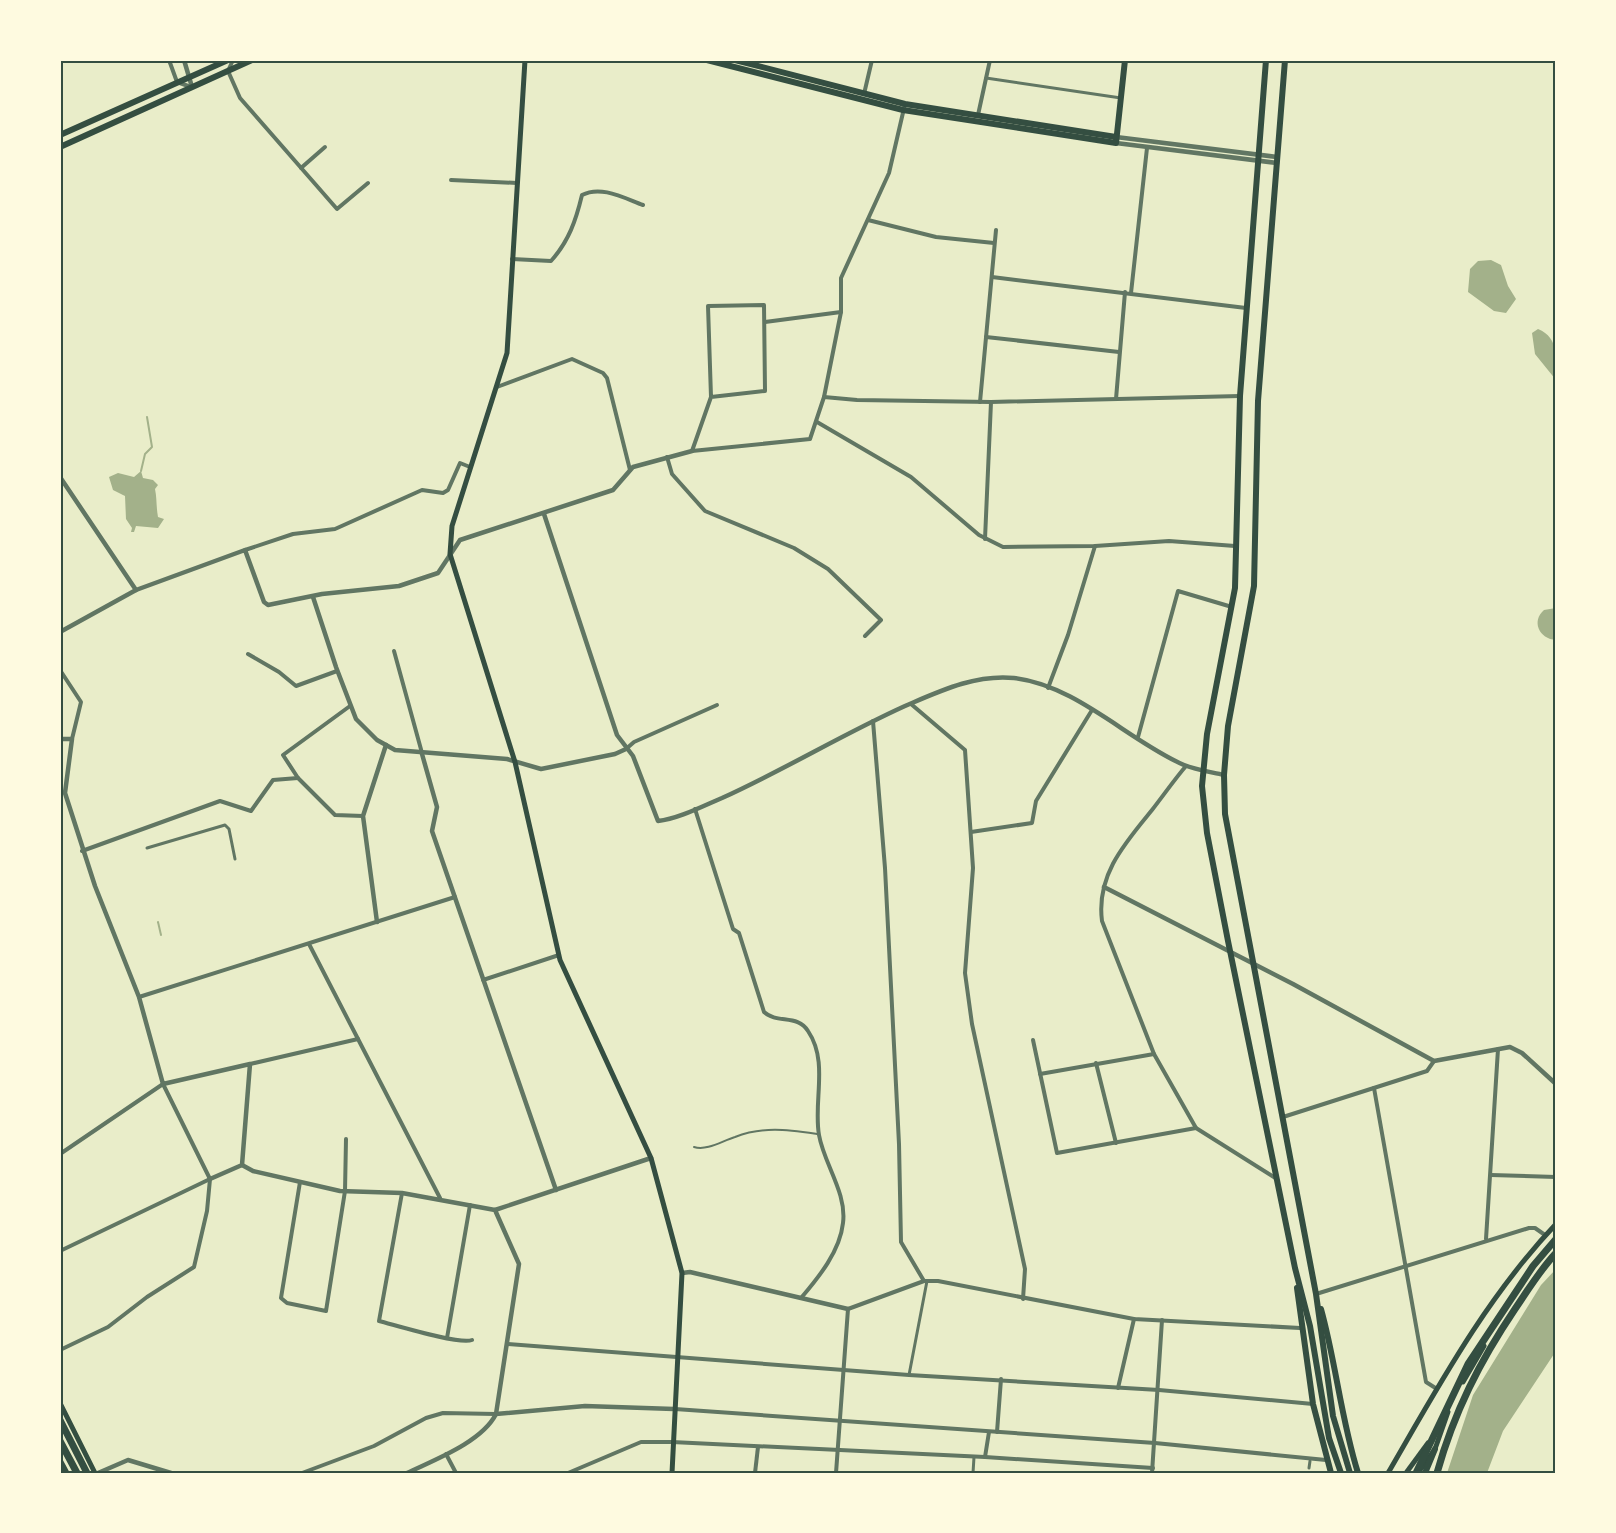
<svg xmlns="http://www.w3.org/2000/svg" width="1616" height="1533" viewBox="0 0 1616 1533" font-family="'Asap Condensed',sans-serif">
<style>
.water{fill:#a3b18a}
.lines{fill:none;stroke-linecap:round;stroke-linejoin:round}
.stream{stroke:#a3b18a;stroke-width:2}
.service{stroke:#617663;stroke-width:2}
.pedestrian{stroke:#617663;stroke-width:3}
.minor{stroke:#617663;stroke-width:4}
.tertiary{stroke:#617663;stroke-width:4.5}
.secondary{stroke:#344e41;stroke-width:5}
.primary{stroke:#344e41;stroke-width:6}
.trunk{stroke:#344e41;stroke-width:6}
.motorway{stroke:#344e41;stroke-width:7}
.neatline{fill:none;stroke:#344e41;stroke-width:2}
</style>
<rect width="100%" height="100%" fill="#e9edc9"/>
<g class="water">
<path d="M1491,260L1501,265L1508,286L1516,299L1506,313L1494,311L1468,292L1470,269L1478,261Z"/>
<path d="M1538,329C1560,338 1556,360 1556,380L1535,354L1532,333Z"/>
<path d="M141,471L143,478L153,480L158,485L155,489C157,498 156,506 158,517L164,519L158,528L136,526L134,532H131L132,528L126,519L125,496L113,490L109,477L118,473L134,477Z"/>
<path d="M1556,608V640C1539,639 1531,621 1544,610Z"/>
<path d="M1556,1269V1351L1503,1431L1487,1473H1447L1473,1395L1541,1285Z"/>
</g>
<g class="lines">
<g class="stream">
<path d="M141,471L145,454L152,447L147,417"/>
<path d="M158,922L161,935"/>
</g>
<path class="service" d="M694,1147C707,1151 722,1141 735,1137C763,1126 789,1130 818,1134"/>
<g class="pedestrian">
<path d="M986,78L1121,98"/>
<path d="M147,848L225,825L229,829L235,859"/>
<path d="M909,1375L927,1281"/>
<path d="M1309,1468L1310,1461"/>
<path d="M973,1473L974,1457"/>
</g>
<g class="minor">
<path d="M169,60L177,82L191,87"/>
<path d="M233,60L228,71L240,98L337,209L368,183"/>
<path d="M864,94L872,60"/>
<path d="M978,115L990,60"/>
<path d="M301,168L325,147"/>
<path d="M451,180L517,183"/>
<path d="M868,220L936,237L994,243"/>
<path d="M512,259L551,261C569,241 576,220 582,195C601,185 624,198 643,205"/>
<path d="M992,277L1246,308"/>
<path d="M1131,293L1147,148"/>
<path d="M765,322L841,312"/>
<path d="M986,337L1119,352"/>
<path d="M497,387L572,359L603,373L607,378L630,470"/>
<path d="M711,397L765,391L764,305L708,306L711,397L692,451L810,439L824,397L841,312V278L889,173L905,104"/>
<path d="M824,397L857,400L991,402L1240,396"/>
<path d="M1116,399L1125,292"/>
<path d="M980,402L996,230"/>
<path d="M817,422L911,477L979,535L1003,547L1095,546L1169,541L1235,546"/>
<path d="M667,457L672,474L705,511L794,548L828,569L881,620L865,636"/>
<path d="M985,539L991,402"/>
<path d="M245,550L293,534L335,529L422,490L443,493L448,490L460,463L470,467"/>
<path d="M394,651L422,753"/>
<path d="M248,654L279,672L296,686L337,671"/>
<path d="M60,670L81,702L72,739"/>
<path d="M1048,688L1068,635L1095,546"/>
<path d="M911,704L965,750L973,868L965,973L972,1024L1025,1269L1023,1299"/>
<path d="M350,706L283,755L298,778L335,815L363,816"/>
<path d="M873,721L885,868L899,1144L901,1242L924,1281"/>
<path d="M1138,737L1178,591L1232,607"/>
<path d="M626,749L634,742L717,705"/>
<path d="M1186,766C1174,780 1163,796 1152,810C1125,843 1096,875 1102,921L1154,1054L1196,1128L1277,1179"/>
<path d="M695,809L733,929L739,933L764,1012C777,1024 798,1014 808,1031C829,1062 813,1101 819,1135C824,1164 847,1193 843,1223C840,1251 819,1277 801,1298"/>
<path d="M971,832L1032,823L1036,801L1092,710"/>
<path d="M82,851L220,801L251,811L273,780L298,778"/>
<path d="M309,944L358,1039"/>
<path d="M483,980L559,955"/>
<path d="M139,997L455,897"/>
<path d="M1033,1040L1057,1153L1196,1128"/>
<path d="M1096,1063L1116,1143"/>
<path d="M250,1064L358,1039L440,1198"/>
<path d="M1040,1074L1154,1054"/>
<path d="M1374,1088L1426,1382L1437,1389"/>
<path d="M1283,1117L1427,1071L1434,1061"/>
<path d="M60,1154L163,1084L210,1179L207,1211L194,1267L147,1297L108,1327L60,1350"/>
<path d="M1491,1175L1556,1177"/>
<path d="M300,1182L281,1298L287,1303L326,1311L345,1191L346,1139"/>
<path d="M402,1193L379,1321C395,1325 459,1345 472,1340"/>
<path d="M1486,1239L1498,1049"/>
<path d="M60,1251L210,1179"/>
<path d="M1316,1294L1529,1228H1535L1545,1235"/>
<path d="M447,1338L470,1205"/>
<path d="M507,1344L909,1375L1159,1390L1313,1404"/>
<path d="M1118,1388L1134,1319"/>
<path d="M675,1409L1155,1443L1326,1460"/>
<path d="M997,1432L1001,1379"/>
<path d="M446,1454L456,1473"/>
<path d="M985,1457L989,1432"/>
<path d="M302,1473L374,1446L426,1418L443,1413L496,1414"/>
<path d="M568,1473L641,1442H672L985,1457L1153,1468"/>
<path d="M755,1473L758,1447"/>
<path d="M836,1473L848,1309L924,1281H938L1134,1319L1300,1328"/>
<path d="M1152,1473L1162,1320"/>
</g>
<g class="tertiary">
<path d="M184,60L192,87"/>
<path d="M1116,137L1277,157"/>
<path d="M1116,143L1277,163"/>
<path d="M60,477L136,590"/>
<path d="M544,514L617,735L633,756L658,821C678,819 703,806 722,798C784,770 843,734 905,706C940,691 976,674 1014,678C1076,685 1129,741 1184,765C1196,770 1211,772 1224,775"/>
<path d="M313,597L336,667L356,719L377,740L395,750L507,759L541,769L615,754L626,749"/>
<path d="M60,632L136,590L245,550L264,602L268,605L322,594L399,586L438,573L460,540L613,490L633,467L692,451"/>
<path d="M60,739H72L65,793L95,886L139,997L163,1084L250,1064L242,1165L210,1179"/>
<path d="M422,754L437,807L432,831L556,1190"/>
<path d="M1104,887L1293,984L1434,1061L1510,1047L1522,1053L1556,1084"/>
<path d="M377,922L363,816L386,745"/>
<path d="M242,1165L253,1171L340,1191L402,1193L495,1210L519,1264L496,1414C482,1442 434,1460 407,1473"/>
<path d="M495,1210L651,1158"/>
<path d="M682,1273L690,1272L848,1309"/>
<path d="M496,1414L585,1406L674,1409"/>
<path d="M98,1473L128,1460L171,1473"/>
</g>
<g class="secondary">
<path d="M525,60L507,353L452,526L450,554L515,762L560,960L651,1158L682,1273L672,1473"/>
<path d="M1463,1382L1484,1346"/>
<path d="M60,1403L95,1473"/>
<path d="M60,1460L67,1473"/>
<path d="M1420,1470L1435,1449L1448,1412"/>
<path d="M1388,1473C1439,1385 1486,1298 1556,1224"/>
<path d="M1406,1473L1428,1443"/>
</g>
<g class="primary">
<path d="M707,60L903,110L1116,143L1125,60"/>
<path d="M735,60L905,104L1116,137"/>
<path d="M60,135L228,60"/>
<path d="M60,147L252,60"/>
</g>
<g class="trunk">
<path d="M1266,60L1240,396L1235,588L1207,734L1202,786L1207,833L1228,941L1295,1268L1310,1326L1329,1438L1341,1473"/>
<path d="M1285,60L1258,401L1254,586L1228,726L1224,775L1225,814L1316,1294L1333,1416L1350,1473"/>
<path d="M1297,1288L1313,1404L1331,1473"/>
<path d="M1321,1309C1336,1363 1341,1419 1358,1473"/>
<path d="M1425,1473L1435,1449"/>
</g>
<g class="motorway">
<path d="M60,1420L87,1473"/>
<path d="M60,1441L77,1473"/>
<path d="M1416,1473L1468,1364L1533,1266L1556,1239"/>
<path d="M1437,1473C1454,1412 1480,1361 1515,1309C1528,1290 1540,1270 1556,1253"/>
</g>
</g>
<rect width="1616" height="1533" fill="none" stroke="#fefae0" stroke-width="123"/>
<rect x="62" y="62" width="1492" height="1410" class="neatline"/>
</svg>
